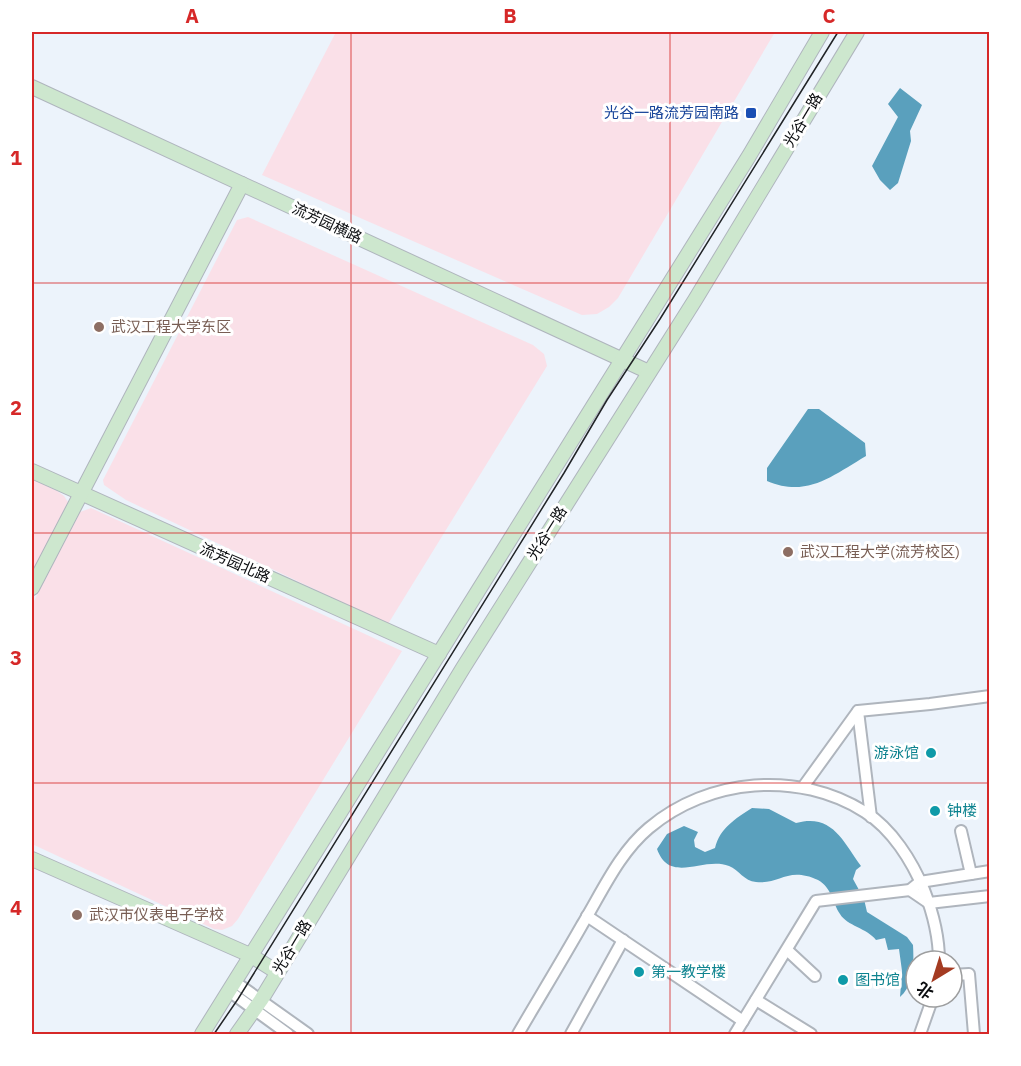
<svg xmlns="http://www.w3.org/2000/svg" width="1021" height="1066" viewBox="0 0 1021 1066" font-family="'IBM Plex Sans','Noto Sans SC',sans-serif">
<style>
.industrial{fill:#fae0e8}
.water{fill:#5aa0bd}
.lines{fill:none;stroke-linecap:round;stroke-linejoin:round}
.street-casing{stroke:#afb5bd;stroke-width:14}
.secondary-casing{stroke:#afb5bd;stroke-width:16}
.street{stroke:#fff;stroke-width:10}
.secondary{stroke:#cde7ce;stroke-width:14}
.tram{stroke:#212427;stroke-width:1.5}
.grid{fill:none;stroke:#d62828;stroke-width:1.5;stroke-opacity:0.55}
.transit-dot{fill:#1a4fb4;stroke:#fff;stroke-width:2}
.education-dot{fill:#8d6e63;stroke:#fff;stroke-width:2}
.culture-dot{fill:#0f9aa8;stroke:#fff;stroke-width:2}
.labels{text-anchor:middle;stroke-width:6;stroke-linejoin:round;paint-order:stroke}
.transit-label{font-size:15px;fill:#164399;stroke:#fff;text-anchor:end}
.street-label{font-size:15px;fill:#0a0c0f;stroke:#fff}
.education-label{font-size:15px;fill:#785e54;stroke:#fff;text-anchor:start}
.culture-label{font-size:15px;fill:#0d838f;stroke:#fff;text-anchor:start}
.neatline{fill:none;stroke:#d62828;stroke-width:2}
.grid-label{font-size:20px;text-anchor:middle;font-weight:bold;fill:#d62828}
</style>
<rect width="100%" height="100%" fill="#ecf3fb"/>
<g class="industrial">
<path d="M336,32H775L618,298L609,307L597,314L582,315L262,175Z"/>
<path d="M248,217L533,345L544,354L547,366L388,624L126,500L104,485L103,480L237,220Z"/>
<path d="M32,479L57,491L64,496L68,502L32,573Z"/>
<path d="M91,508L402,651L238,919L232,926L222,930L214,929L32,844V605L80,512Z"/>
</g>
<g class="water">
<path d="M900,88L922,105L910,131L911,141L898,183L890,190L880,180L872,166L898,117L888,104Z"/>
<path d="M808,409H819L865,443L866,456C832,476 807,498 767,481V468Z"/>
<path d="M752,808L769,809L796,823C832,813 843,841 861,866L856,870L853,879L864,899L867,912L907,937L913,945C914,963 914,985 900,997L902,971L899,949L888,950L885,938L876,940C867,928 847,926 840,914C832,902 832,888 818,880C787,866 780,885 756,882C744,881 739,870 729,866C703,856 670,885 657,849L667,834L684,826L698,832L694,840L695,847L705,852L715,848C720,828 735,819 752,808Z"/>
</g>
<g class="lines">
<defs>
<g id="street">
<path d="M858,711L871,817"/>
<path d="M803,787L858,711L930,704L990,696"/>
<path d="M961,831L971,874"/>
<path d="M910,890L929,903L990,896"/>
<path d="M587,916L743,1021"/>
<path d="M787,950L815,976"/>
<path d="M952,975L969,974L974,1034"/>
<path d="M235,982L308,1034"/>
<path d="M229,991L288,1034"/>
<path d="M756,1000L811,1034"/>
<path d="M518,1034C539,998 561,962 582,925C602,892 619,853 649,828C708,778 799,770 865,812C892,829 912,861 924,890C933,913 939,937 939,961"/>
<path d="M571,1034L623,940"/>
<path d="M735,1034L816,901L910,890L920,882L990,871"/>
<path d="M920,1034L933,997"/>
</g>
<g id="secondary">
<path d="M32,87L649,372"/>
<path d="M32,471L439,654"/>
<path d="M32,588L242,184"/>
<path d="M32,859L250,955L277,972"/>
<path d="M202,1034L749,156L822,32"/>
<path d="M237,1034L261,1000L463,668L695,300L857,32"/>
</g>
</defs>
<use href="#street" class="street-casing"/>
<use href="#secondary" class="secondary-casing"/>
<use href="#street" class="street"/>
<use href="#secondary" class="secondary"/>
<path class="tram" d="M214,1034L238,999L564,473L607,400L660,319L838,32"/>
</g>
<path class="grid" d="M351,32V1034M670,32V1034M32,283H990M32,533H990M32,783H990"/>
<rect class="transit-dot" x="745" y="107" width="12" height="12" rx="3"/>
<g class="education-dot">
<circle cx="99" cy="327" r="6"/>
<circle cx="788" cy="552" r="6"/>
<circle cx="77" cy="915" r="6"/>
</g>
<g class="culture-dot">
<circle cx="931" cy="753" r="6"/>
<circle cx="935" cy="811" r="6"/>
<circle cx="639" cy="972" r="6"/>
<circle cx="843" cy="980" r="6"/>
</g>
<g class="labels">
<g class="transit-label">
<text x="739" y="118">光谷一路流芳园南路</text>
</g>
<g class="street-label">
<text transform="translate(803 120) rotate(-59)" y="5">光谷一路</text>
<text transform="translate(327 223) rotate(25)" y="5">流芳园横路</text>
<text transform="translate(547 533) rotate(-58)" y="5">光谷一路</text>
<text transform="translate(235 563) rotate(24)" y="5">流芳园北路</text>
<text transform="translate(292 947) rotate(-59)" y="5">光谷一路</text>
</g>
<g class="education-label">
<text x="111" y="332">武汉工程大学东区</text>
<text x="800" y="557">武汉工程大学(流芳校区)</text>
<text x="89" y="920">武汉市仪表电子学校</text>
</g>
<g class="culture-label">
<text x="919" y="758" text-anchor="end">游泳馆</text>
<text x="947" y="816">钟楼</text>
<text x="651" y="977">第一教学楼</text>
<text x="855" y="985">图书馆</text>
</g>
</g>
<rect width="1021" height="1066" fill="none" stroke="#ffffff" stroke-width="66"/>
<g transform="translate(934 979) rotate(218)"><circle r="28" fill="#ffffff" stroke="#9d9e9f" stroke-width="1.5"/>
<path d="M0-4.5L10 22L0 15L-10 22Z" fill="#a43b22"/>
<text y="-9" font-size="16" font-weight="bold" text-anchor="middle" fill="#0a0c0f">北</text>
</g>
<rect x="33" y="33" width="955" height="1000" class="neatline"/>
<g class="grid-label">
<text x="192" y="23">A</text>
<text x="510" y="23">B</text>
<text x="829" y="23">C</text>
<text x="16" y="165">1</text>
<text x="16" y="415">2</text>
<text x="16" y="665">3</text>
<text x="16" y="915">4</text>
</g>
</svg>
